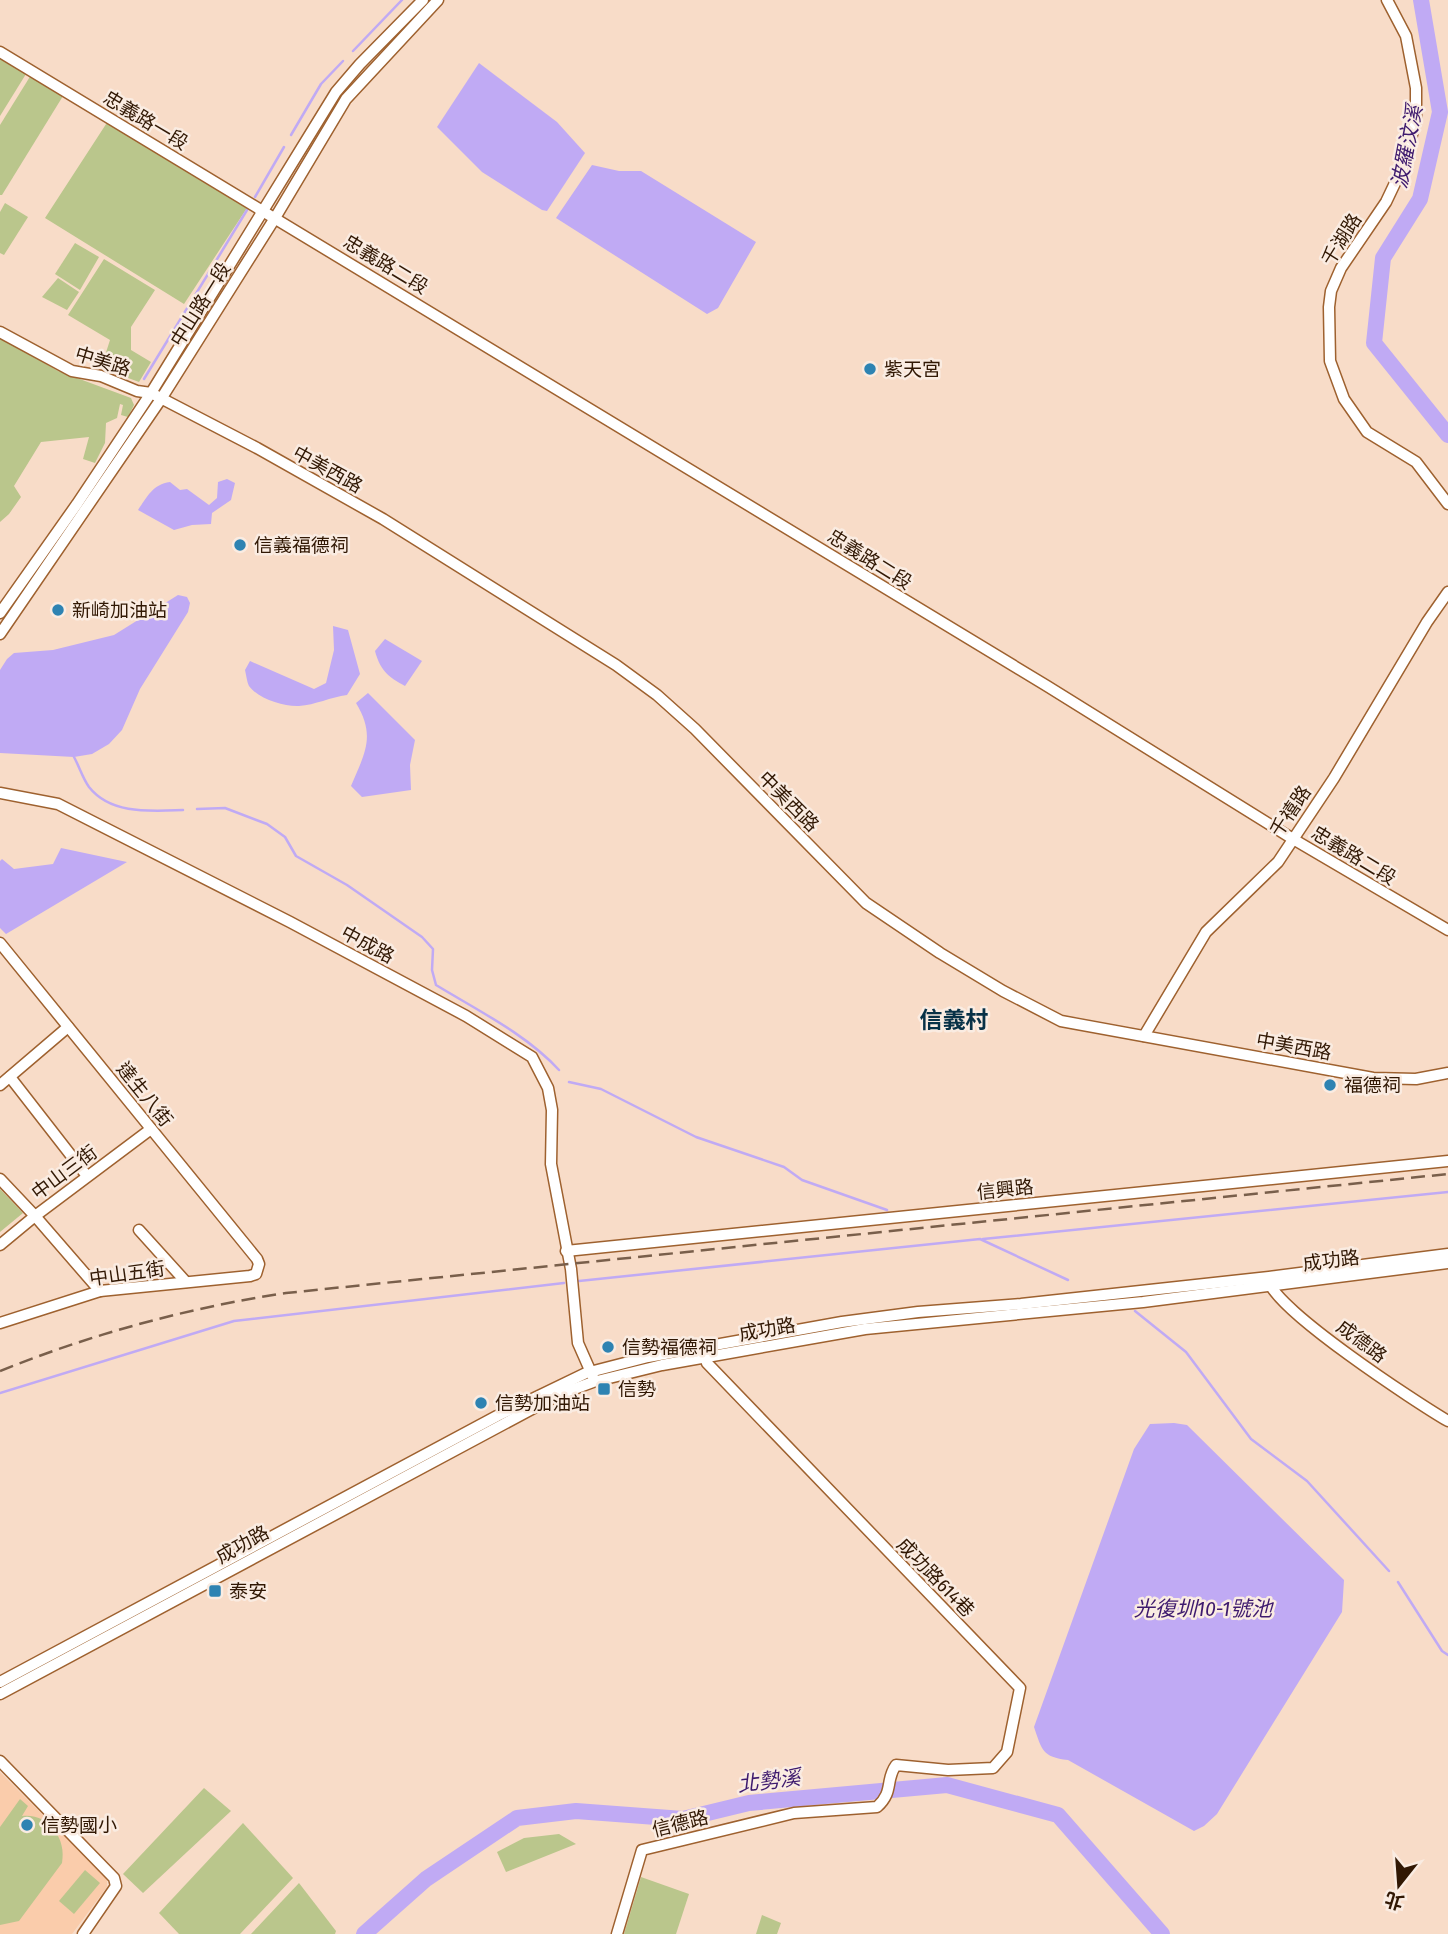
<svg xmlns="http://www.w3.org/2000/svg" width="1448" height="1934" viewBox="0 0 1448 1934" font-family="'Fira Sans Condensed','Noto Sans TC',sans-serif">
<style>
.built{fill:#faccab}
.green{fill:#bac68c}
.water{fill:#c0aaf4}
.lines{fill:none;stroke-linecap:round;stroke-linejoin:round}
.stream{stroke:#c0aaf4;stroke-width:2.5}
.river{stroke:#c0aaf4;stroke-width:16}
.minor-casing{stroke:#9e612f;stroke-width:13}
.minor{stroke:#fff;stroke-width:10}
.rail{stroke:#795f4b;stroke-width:2.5;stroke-dasharray:14 7;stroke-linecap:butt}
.poi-dot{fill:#2e83b2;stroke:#faece2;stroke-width:2.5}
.labels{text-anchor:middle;stroke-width:5;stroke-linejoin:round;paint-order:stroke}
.street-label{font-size:19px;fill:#311804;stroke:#faece2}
.poi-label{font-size:19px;fill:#311804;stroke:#faece2;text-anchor:start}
.water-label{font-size:21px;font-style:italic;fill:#3e1a6e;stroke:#faece2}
.quarter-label{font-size:23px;font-weight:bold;fill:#073147;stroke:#faece2}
</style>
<rect width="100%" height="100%" fill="#f8dcc8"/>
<path class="built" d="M0,1772L107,1879V1887L72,1934H0Z"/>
<g class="green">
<path d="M0,57L26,74L0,116Z"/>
<path d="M31,75L63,96L2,195H0V125Z"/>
<path d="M110,118L178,160L195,177L247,208L184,304L45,218Z"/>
<path d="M5,203L28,217L4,255L0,253V212Z"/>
<path d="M75,243L99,257L80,290L55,274Z"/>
<path d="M104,259L155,290L131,327V350L151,362L139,382L101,368L110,340L68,315Z"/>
<path d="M58,278L79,292L67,310L42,297Z"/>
<path d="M0,337L58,371L131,398L134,405L128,417L121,415L123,405L120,404L117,418L106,423L105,443L95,463L83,459L89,437L41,442L14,486L21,497L9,514L0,522Z"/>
<path d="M0,1189L23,1213L0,1232Z"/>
<path d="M204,1788L231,1811L143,1893L123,1874Z"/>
<path d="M20,1799L28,1806L22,1816C48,1813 67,1838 62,1863L19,1921L0,1925V1827Z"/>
<path d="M243,1823L293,1878L240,1934H179L159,1913Z"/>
<path d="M559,1834L576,1844L506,1872L497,1852L524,1838Z"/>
<path d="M85,1870L100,1883L74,1914L59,1901Z"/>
<path d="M641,1877L689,1894L676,1934H624Z"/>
<path d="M299,1883L336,1931L335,1934H251Z"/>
<path d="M762,1915L781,1923L777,1934H756Z"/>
</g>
<g class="water">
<path d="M479,63L557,122L585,153L547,211L542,210L482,172L437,127Z"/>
<path d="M592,165L619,171H641L756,242L718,308L707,314L556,218Z"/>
<path d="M227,479L235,483L231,500L212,513L211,524L192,525L174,530L138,510C147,497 153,484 170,482L180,490L187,489L209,505L217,498L218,482Z"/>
<path d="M178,595L187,597L190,603L188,612L140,689L122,730L109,744L92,754L74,757L0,753V670L7,659L14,653L53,650L114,635Z"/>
<path d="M333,626L348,630L360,674L347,695C331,697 315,705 299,706C285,707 258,699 249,686C247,682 246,674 245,670L250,661L314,689L326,683L334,650Z"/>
<path d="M385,639L422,661L405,686C388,677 380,670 375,651Z"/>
<path d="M368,693L415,740L410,765L411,790L362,797L351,786C365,753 376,736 356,703Z"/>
<path d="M61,848L127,862L6,934L0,928V861L2,859L14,869L53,864Z"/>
<path d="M1174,1423L1187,1425L1344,1580L1342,1612L1217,1814L1204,1826L1194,1831L1068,1760C1042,1757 1042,1750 1034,1727L1134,1449L1150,1424Z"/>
</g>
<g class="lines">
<g class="stream">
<path d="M353,51L402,0"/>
<path d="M291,135L321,84L343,61"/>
<path d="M255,197L284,147"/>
<path d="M144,379L247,210"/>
<path d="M74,757C79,766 83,779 89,787C111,815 151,811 183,810"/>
<path d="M197,809L225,808L267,824L285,837L296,856L347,885L422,937L433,949L432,970L436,985C477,1010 526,1034 559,1070"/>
<path d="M569,1082L601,1089L696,1137L784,1167L802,1180L887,1210"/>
<path d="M983,1239L1448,1192"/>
<path d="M579,1281L980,1239L1068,1280"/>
<path d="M1135,1311L1186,1352L1251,1439L1307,1481L1389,1571"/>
<path d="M0,1393L234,1321L564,1283"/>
<path d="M1398,1582L1442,1651L1448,1655"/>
</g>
<g class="river">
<path d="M1421,0L1440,112L1420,199L1383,258L1374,343L1448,435"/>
<path d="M364,1934L426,1879L517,1818L576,1811L683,1819L749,1803L947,1785L1058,1815L1162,1934"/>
</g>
<defs>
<g id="minor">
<path d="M1387,0L1406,36L1416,88V119L1405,162L1386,202L1341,268L1331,291L1329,307L1330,361L1344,399L1367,432L1416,462L1448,504"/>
<path d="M0,52L1047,686L1293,839L1448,930"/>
<path d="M0,332L72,371L101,376L137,391L151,393L257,448L383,519L616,665L657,695L695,729L866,903L940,953L1003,991L1061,1021L1373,1078L1416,1079L1448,1073"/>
<path d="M0,613L77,504L151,393L336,92L360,64L423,0"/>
<path d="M0,634L161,399L275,218L346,99L438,0"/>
<path d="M0,793L58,804L290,922L466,1016L532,1057L548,1088L552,1110L551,1164L571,1269L578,1343L593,1377"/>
<path d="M0,943L257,1259L259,1264L256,1274L250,1276L100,1291L0,1323"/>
<path d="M1144,1036L1206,932L1278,862L1334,778L1427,622L1448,592"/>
<path d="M10,1077L87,1176"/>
<path d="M0,1085L68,1027"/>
<path d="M0,1179L35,1216L100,1291"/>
<path d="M139,1230L186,1282"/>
<path d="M0,1245L35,1216L151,1129"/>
<path d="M566,1251L1448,1161"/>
<path d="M1269,1281C1274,1309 1417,1403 1448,1421"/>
<path d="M0,1682L497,1416L586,1373L648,1357L842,1322L918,1312L1021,1304L1269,1277L1448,1254"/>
<path d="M0,1694L558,1395L593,1382L662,1365L865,1329L1143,1302L1448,1263"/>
<path d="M0,1761L114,1878L116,1886L83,1934"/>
<path d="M617,1934L642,1850L794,1813L877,1807C894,1792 885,1780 896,1765L948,1770L993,1768L1007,1752L1020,1688L707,1363L703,1352"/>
</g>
</defs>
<use href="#minor" class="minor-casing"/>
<use href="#minor" class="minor"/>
<path class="rail" d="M0,1371C92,1334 187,1308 286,1293L1448,1174"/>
</g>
<g class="poi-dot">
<circle cx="870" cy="369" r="7"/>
<circle cx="240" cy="545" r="7"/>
<circle cx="58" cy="610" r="7"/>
<circle cx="1330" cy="1085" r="7"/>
<circle cx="608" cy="1347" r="7"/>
<rect x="597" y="1382" width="14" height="14" rx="3.5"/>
<circle cx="481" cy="1403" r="7"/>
<rect x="208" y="1584" width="14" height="14" rx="3.5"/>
<circle cx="27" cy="1825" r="7"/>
</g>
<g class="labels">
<g class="street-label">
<text transform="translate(146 120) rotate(31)" y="7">忠義路一段</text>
<text transform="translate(1341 239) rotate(-58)" y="7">千湖路</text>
<text transform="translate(386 264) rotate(31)" y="7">忠義路二段</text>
<text transform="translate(200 304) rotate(-58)" y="7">中山路一段</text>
<text transform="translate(103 361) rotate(17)" y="7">中美路</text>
<text transform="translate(328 469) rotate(29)" y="7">中美西路</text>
<text transform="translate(870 559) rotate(32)" y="7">忠義路二段</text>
<text transform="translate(789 801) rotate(45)" y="7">中美西路</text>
<text transform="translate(1290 811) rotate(-56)" y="7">千禧路</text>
<text transform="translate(1354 855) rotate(31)" y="7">忠義路二段</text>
<text transform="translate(368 944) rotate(28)" y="7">中成路</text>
<text transform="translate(1294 1046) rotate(10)" y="7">中美西路</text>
<text transform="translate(145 1094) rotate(51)" y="7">達生八街</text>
<text transform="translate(64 1172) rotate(-37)" y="7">中山三街</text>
<text transform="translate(1005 1189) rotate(-6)" y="7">信興路</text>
<text transform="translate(1331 1260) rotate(-7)" y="7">成功路</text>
<text transform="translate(127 1273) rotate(-8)" y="7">中山五街</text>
<text transform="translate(767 1329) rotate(-10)" y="7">成功路</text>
<text transform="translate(1362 1341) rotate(37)" y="7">成德路</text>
<text transform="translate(242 1544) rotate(-29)" y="7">成功路</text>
<text transform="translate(936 1577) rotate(46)" y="7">成功路614巷</text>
<text transform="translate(680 1823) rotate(-14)" y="7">信德路</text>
</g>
<g class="poi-label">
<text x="884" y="376">紫天宮</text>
<text x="254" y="552">信義福德祠</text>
<text x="72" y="617">新崎加油站</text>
<text x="1344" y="1092">福德祠</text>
<text x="622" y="1354">信勢福德祠</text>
<text x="618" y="1396">信勢</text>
<text x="495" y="1410">信勢加油站</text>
<text x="229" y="1598">泰安</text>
<text x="41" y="1832">信勢國小</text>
</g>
<g class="water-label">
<text transform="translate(1407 147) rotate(-79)" y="7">波羅汶溪</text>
<text x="1203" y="1616">光復圳10-1號池</text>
<text transform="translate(769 1781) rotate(-7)" y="7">北勢溪</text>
</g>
<g class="quarter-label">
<text x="954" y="1028">信義村</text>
</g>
</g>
<g transform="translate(1399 1885) rotate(197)" stroke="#faece2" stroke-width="5" paint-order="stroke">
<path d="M0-5L12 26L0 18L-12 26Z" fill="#311804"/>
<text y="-10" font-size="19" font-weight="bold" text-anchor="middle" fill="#311804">北</text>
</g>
</svg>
